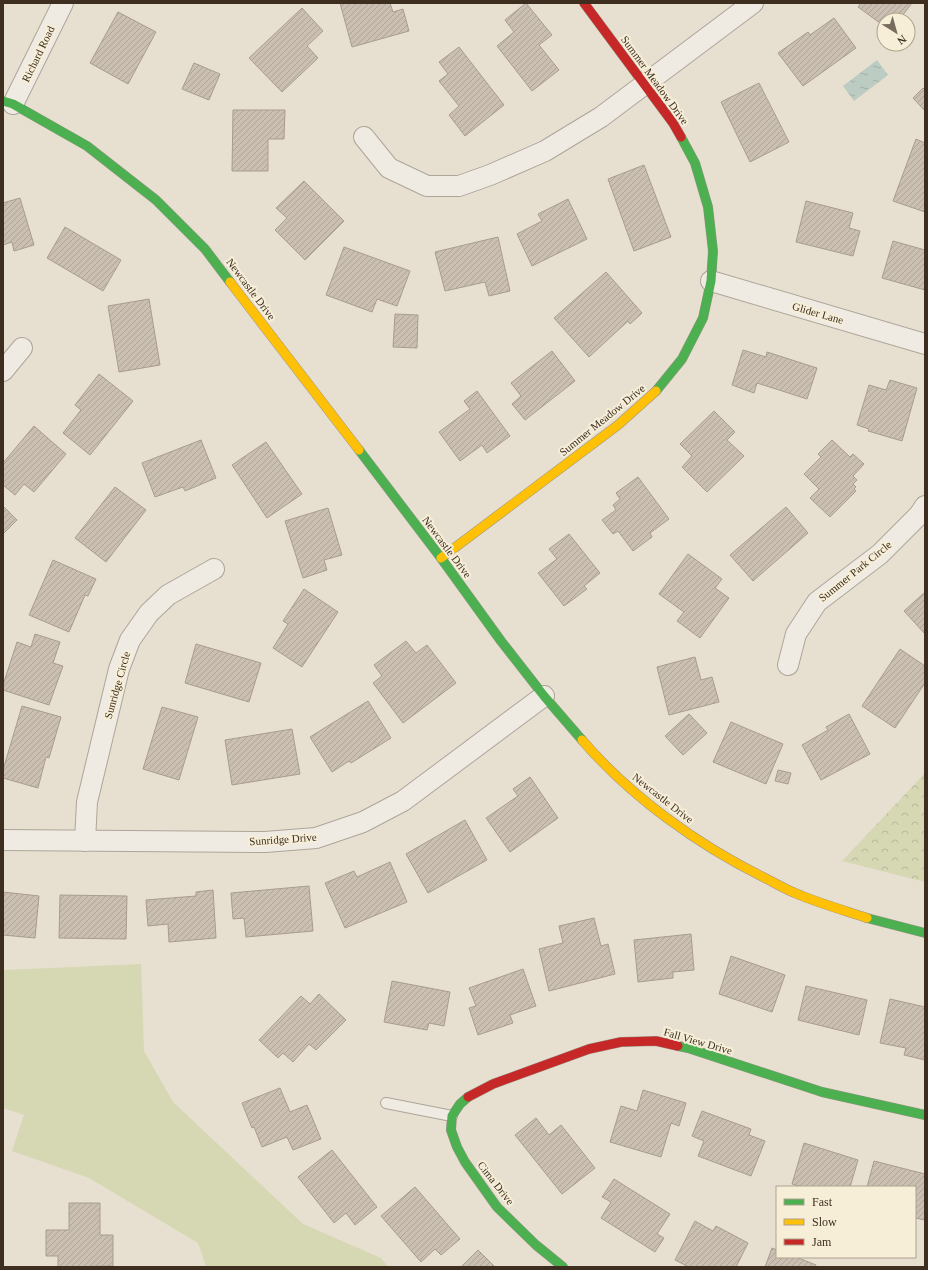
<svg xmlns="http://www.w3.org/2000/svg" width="928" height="1270" viewBox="0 0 928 1270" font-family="Georgia,serif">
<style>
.green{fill:#d6d7b3}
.park{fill:url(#park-crowns)}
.water{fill:url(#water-ripples)}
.building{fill:url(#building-hatch);stroke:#a89c90}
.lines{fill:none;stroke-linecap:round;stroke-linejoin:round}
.lane-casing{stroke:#ada599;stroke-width:12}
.street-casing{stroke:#ada599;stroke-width:22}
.fast-casing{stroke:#9c958a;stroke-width:10}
.slow-casing{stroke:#9c958a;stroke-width:10}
.jam-casing{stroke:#9c958a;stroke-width:10}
.lane{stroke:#efebe3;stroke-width:10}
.street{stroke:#efebe3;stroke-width:20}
.fast{stroke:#4caf50;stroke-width:9}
.slow{stroke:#ffc107;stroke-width:9}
.jam{stroke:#c62828;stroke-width:9}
.labels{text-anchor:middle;stroke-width:4;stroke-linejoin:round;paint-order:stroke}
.street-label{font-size:11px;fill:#3d2e20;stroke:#f7eed8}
</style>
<defs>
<pattern id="park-crowns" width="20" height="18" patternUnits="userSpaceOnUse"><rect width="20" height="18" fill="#d6d7b3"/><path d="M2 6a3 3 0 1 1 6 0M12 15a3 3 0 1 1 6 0" fill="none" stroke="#b9b99a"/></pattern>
<pattern id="water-ripples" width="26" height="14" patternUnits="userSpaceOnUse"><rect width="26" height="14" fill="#bcccc2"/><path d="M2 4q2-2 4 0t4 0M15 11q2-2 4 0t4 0" fill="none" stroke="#a2b0a6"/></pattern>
<pattern id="building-hatch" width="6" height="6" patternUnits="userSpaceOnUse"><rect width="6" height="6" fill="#cbbfb2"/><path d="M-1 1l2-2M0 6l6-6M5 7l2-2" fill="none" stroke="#afa499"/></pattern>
</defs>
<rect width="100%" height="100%" fill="#e7e0d1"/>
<path class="green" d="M141,964L144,1051L173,1102L303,1224L381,1258L388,1267H206L198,1243L89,1178L12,1151L24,1115L3,1108V970Z"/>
<path class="park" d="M925,773V882L842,861Z"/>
<path class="water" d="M877,60L888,75L854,101L843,86Z"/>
<g class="building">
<path d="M340,3H390L393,12L403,9L409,31L352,47Z"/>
<path d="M526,3L552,35L539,45L559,70L532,91L497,46L514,32L505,20Z"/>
<path d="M861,3H912L899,20H884V26L858,7Z"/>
<path d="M302,8L323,31L307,46L318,58L282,92L249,58Z"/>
<path d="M118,12L156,32L128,84L90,63Z"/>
<path d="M834,18L856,48L803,86L778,53L808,32L810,35Z"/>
<path d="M459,47L504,105L465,136L449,115L459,106L439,81L448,74L439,62Z"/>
<path d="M194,63L220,74L209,100L182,89Z"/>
<path d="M759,83L789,142L750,162L721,102Z"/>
<path d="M923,88L925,90V111L913,98Z"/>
<path d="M233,110H285L284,139H268V171H232Z"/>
<path d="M916,139L925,143V212L893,201Z"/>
<path d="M644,165L671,237L634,251L608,179Z"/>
<path d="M304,181L344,221L305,260L275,230L287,218L276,208Z"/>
<path d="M20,198L34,245L14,251L12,242L3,245V203Z"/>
<path d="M568,199L587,239L532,266L517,234L542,221L538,214Z"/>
<path d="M806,201L853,213L849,228L860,231L853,256L796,242Z"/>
<path d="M65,227L121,260L103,291L47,258Z"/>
<path d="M498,237L510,291L489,296L485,282L445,291L435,252Z"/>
<path d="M893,241L925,250V290L882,278Z"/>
<path d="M344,247L410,271L397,306L377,299L372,312L326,295Z"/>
<path d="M606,272L642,313L630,324L628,321L589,357L554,318Z"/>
<path d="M149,299L160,365L119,372L108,306Z"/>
<path d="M395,314L418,315L417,348L393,347Z"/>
<path d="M743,350L766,357L767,352L817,368L807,399L757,383L754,393L732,385Z"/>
<path d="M552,351L575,381L525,420L512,404L521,396L511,383Z"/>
<path d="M99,374L133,401L90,455L63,433L81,410L75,405Z"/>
<path d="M890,380L917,388L902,441L868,431L869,429L857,425L869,385L886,390Z"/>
<path d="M477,391L510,436L487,453L482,445L460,461L439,432L470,409L464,401Z"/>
<path d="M714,411L735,432L727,440L744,456L707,492L682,467L692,456L680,444Z"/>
<path d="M34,426L66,454L34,492L24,484L15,495L3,485V463Z"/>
<path d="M201,440L216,478L185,491L183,487L155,497L142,463Z"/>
<path d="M832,440L850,457L853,454L864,464L853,476L857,480L853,484L856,487L854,489L856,491L830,517L810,498L819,489L804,474L821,457L818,454Z"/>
<path d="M266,442L302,494L267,518L232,465Z"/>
<path d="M638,477L669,519L650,533L652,537L633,551L618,531L613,534L602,520L616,510L613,505L620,499L616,493Z"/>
<path d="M115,487L146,510L106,562L75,538Z"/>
<path d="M3,506L17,520L3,534Z"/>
<path d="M786,507L808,533L753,581L730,555Z"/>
<path d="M328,508L342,555L324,560L327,570L303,578L285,521Z"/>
<path d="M569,534L600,573L584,586L587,589L564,606L538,573L557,559L549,549Z"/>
<path d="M688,554L722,579L715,588L729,598L700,638L677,621L684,612L659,594Z"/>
<path d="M53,560L96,579L88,596L85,595L69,632L29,615Z"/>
<path d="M304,589L338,612L302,667L273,648L288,624L283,621Z"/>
<path d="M925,592V634L904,611Z"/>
<path d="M35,634L60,642L53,663L63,666L49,705L3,690V685L17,642L31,647Z"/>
<path d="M406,641L416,653L427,645L456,683L403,723L373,683L382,676L374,665Z"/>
<path d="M196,644L261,663L249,702L185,683Z"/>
<path d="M900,649L925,666V683L895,728L862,706Z"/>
<path d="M695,657L701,680L712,677L719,702L669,715L657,667Z"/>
<path d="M368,701L391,738L351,763L349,761L332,772L310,737Z"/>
<path d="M22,706L61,717L49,758L46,757L38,788L3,778V770Z"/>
<path d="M162,707L198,717L179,780L143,769Z"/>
<path d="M689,714L707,733L683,755L665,736Z"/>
<path d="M849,714L870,754L821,780L802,745L828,730L826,727Z"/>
<path d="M731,722L783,744L766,784L713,762Z"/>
<path d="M292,729L300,774L232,785L225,740Z"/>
<path d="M778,770L791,773L788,784L775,781Z"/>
<path d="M530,777L558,818L510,852L486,818L518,796L513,789Z"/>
<path d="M465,820L487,860L428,893L406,854Z"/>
<path d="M390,862L407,902L345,928L325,883L354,871L357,877Z"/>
<path d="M309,886L313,931L246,937L244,918L233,919L231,893Z"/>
<path d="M213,890L216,938L169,942L168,924L148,926L146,900L196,896V892Z"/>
<path d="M3,892L39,896L35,938L3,935Z"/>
<path d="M60,895L127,896L126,939L59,938Z"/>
<path d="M594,918L601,946L608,944L615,974L549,991L539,949L563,943L559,926Z"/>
<path d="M691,934L694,970L673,972V978L638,982L634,940Z"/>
<path d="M731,956L785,975L772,1012L719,994Z"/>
<path d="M523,969L536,1006L510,1015L513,1023L478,1035L469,1008L476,1006L469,988Z"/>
<path d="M392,981L450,992L444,1026L429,1023L427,1030L384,1022Z"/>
<path d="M806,986L867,1000L859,1035L798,1020Z"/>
<path d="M319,994L346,1020L316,1050L309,1044L293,1062L283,1053L278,1058L259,1040L301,996L310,1004Z"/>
<path d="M890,999L925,1007V1060L904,1055L906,1048L880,1043Z"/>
<path d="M280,1088L290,1112L307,1105L321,1139L293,1150L287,1137L262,1147L254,1127L252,1128L242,1103Z"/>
<path d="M643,1090L686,1103L679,1126L671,1123L661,1157L610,1142L621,1106L637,1111Z"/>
<path d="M702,1111L751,1129L749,1135L765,1141L751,1176L698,1156L704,1141L692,1136Z"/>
<path d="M536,1118L549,1135L561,1125L595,1168L562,1194L515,1135Z"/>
<path d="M804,1143L858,1160L850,1187H803L792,1184Z"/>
<path d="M332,1150L377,1207L355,1225L346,1213L334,1223L298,1177Z"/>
<path d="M874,1161L925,1174V1220L915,1218V1187H867Z"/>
<path d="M614,1179L670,1214L657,1234L664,1238L655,1252L601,1218L611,1202L602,1197Z"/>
<path d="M415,1187L460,1239L441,1255L435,1249L421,1262L381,1216Z"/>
<path d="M69,1203H100V1235H113V1266L58,1267V1256H46V1230H69Z"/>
<path d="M695,1221L713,1231L716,1226L748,1243L736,1267H689L675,1260Z"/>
<path d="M772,1248L777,1250V1257H796L816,1265L815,1267H765Z"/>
<path d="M478,1250L495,1267H461Z"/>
</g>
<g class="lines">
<defs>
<path id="lane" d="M386,1103L452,1116"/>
<g id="street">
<path d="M13,104L63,3"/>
<path d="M364,137L389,168L427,186H459L490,175L545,151L601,117L753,3"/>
<path d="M711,281L925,344"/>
<path d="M3,371L22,348"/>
<path d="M788,665L796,634L817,602L880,554L919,515L925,506"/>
<path d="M3,840L265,842L316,838L363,822L403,801L544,696"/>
<path d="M85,841L87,802L119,669L130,640L149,613L168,595L214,569"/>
</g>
<g id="fast">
<path d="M3,101L13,104L87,146L156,200L205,249L230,282"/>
<path d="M656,391L682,359L703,318L711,281L713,251L708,207L695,163L681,137"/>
<path d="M359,450L441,558L501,641L544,696L582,740"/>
<path d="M867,918L925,933"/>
<path d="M678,1046L688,1048L822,1092L925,1115"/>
<path d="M468,1097L460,1104L452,1116L451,1130L457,1147L465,1162L497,1207L536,1245L563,1267"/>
</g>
<g id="slow">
<path d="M230,282L359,450"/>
<path d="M441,558L618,425L656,391"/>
<path d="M582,740C631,797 698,845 765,878C775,883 785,889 795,893C818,903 843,910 867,918"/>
</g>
<g id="jam">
<path d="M584,3L673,123L681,137"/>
<path d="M468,1097L493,1084L589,1049L621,1042L656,1041L678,1046"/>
</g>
</defs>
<use href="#lane" class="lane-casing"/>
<use href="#street" class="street-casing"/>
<use href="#fast" class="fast-casing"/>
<use href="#slow" class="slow-casing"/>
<use href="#jam" class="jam-casing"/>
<use href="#lane" class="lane"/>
<use href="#street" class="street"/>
<use href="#fast" class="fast"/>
<use href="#slow" class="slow"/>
<use href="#jam" class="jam"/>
</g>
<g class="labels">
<g class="street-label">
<text transform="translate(38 54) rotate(-64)" y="4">Richard Road</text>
<text transform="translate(655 80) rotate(54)" y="4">Summer Meadow Drive</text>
<text transform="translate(251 289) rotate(53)" y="4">Newcastle Drive</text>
<text transform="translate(818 313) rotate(16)" y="4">Glider Lane</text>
<text transform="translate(602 420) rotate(-39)" y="4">Summer Meadow Drive</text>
<text transform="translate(447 547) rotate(53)" y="4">Newcastle Drive</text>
<text transform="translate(855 571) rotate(-39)" y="4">Summer Park Circle</text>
<text transform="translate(117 685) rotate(-74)" y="4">Sunridge Circle</text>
<text transform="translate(663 798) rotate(38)" y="4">Newcastle Drive</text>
<text transform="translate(283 839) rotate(-4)" y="4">Sunridge Drive</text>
<text transform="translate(698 1041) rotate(16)" y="4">Fall View Drive</text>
<text transform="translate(496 1183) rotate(52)" y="4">Cima Drive</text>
</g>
</g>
<rect width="928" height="1270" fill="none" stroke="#3d2e20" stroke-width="8"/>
<rect x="776" y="1186" width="140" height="72" fill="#f7eed8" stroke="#ada18e"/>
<rect x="784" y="1199" width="20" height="6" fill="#4caf50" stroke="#ada18e"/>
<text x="812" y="1206" font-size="12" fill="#3d2e20">Fast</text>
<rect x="784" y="1219" width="20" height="6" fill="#ffc107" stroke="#ada18e"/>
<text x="812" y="1226" font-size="12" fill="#3d2e20">Slow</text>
<rect x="784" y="1239" width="20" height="6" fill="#c62828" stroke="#ada18e"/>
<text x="812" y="1246" font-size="12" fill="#3d2e20">Jam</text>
<g transform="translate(896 32) rotate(143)"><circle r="19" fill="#f7eed8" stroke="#ada18e"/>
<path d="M0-3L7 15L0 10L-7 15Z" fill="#786c5e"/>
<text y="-6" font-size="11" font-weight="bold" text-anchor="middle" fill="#3d2e20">N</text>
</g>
</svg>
